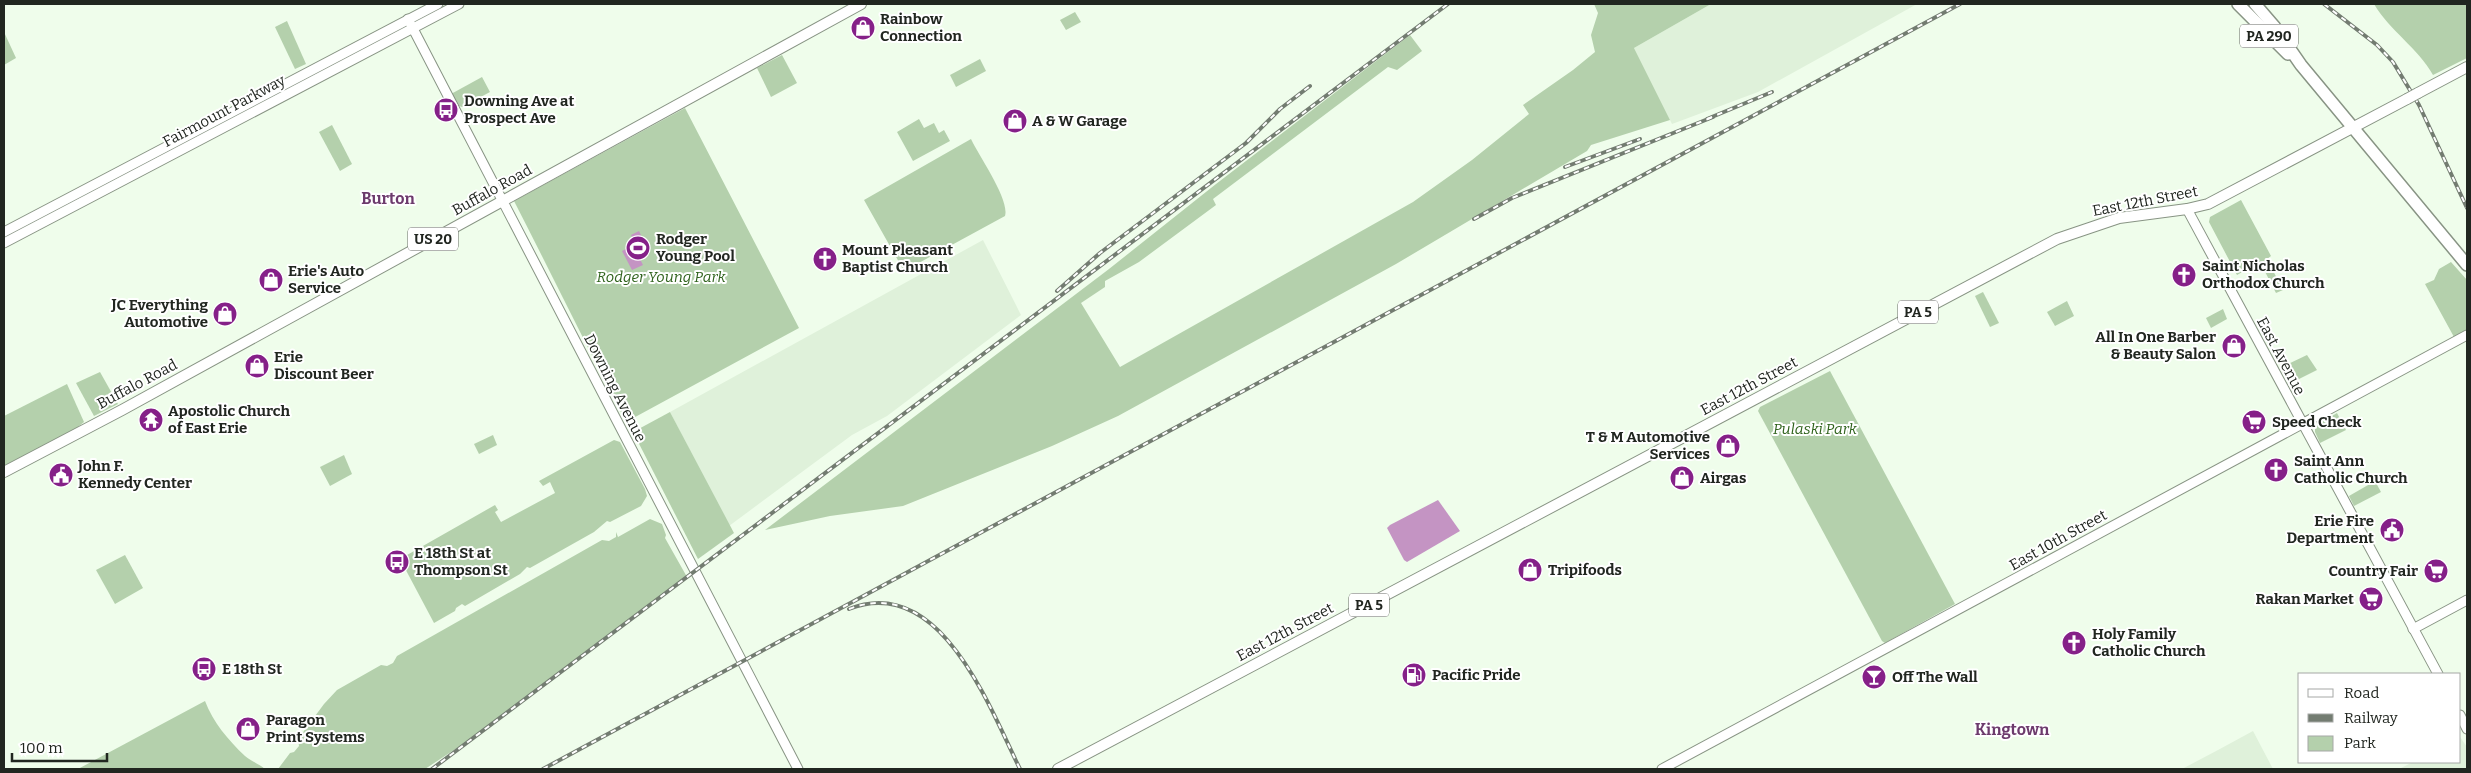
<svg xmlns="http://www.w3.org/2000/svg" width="2471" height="773" viewBox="0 0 2471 773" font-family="Bitter,serif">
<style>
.built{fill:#dff1da}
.green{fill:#b4d0ac}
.water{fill:#c494c3}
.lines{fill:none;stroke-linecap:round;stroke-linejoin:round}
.secondary-casing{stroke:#889484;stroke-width:11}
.primary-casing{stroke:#889484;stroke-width:12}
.highway-casing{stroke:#889484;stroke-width:14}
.secondary{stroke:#fff;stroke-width:9}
.primary{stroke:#fff;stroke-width:10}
.highway{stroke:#fff;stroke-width:11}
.rail-casing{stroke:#737c71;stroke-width:4}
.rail{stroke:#fff;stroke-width:2;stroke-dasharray:5.5;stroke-linecap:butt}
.primary-bridge-casing{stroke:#889484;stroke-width:12;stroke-linecap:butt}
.primary-bridge{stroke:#fff;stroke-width:10}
.labels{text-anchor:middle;stroke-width:4;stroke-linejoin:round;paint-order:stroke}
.shield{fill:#fff;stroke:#646763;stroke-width:1}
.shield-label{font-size:14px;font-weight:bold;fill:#212620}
.poi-label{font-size:15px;font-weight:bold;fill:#212620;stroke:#fff;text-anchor:start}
.street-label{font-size:15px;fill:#212620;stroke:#fff}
.park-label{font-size:15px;font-style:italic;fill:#30631d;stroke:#fff}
.neighbourhood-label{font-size:16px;font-weight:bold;fill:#6d3b6d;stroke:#fff}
</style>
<rect width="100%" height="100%" fill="#effdeb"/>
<g class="built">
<path d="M1711,4H1917L1758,92L1672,124L1634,48Z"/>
<path d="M983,240L1021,315L887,416L852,435L729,526L670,412Z"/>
<path d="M2253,731L2273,769H2182L2218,750Z"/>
<path d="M2460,737L2467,747V769H2399L2413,762H2460Z"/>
</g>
<g class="green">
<path d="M1594,4H1711L1634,48L1670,120L1591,145L1587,151L1396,264L1118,416L1052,446L903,506L830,516L765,530L1109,269L1216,184L1410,35L1422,51L1397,70L1388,67L1213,199L1216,205L1139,262L1105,281V287L1081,303L1120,367L1413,202L1472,160L1529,114L1523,105L1573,70L1595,52L1591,35L1598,13Z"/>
<path d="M2374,4H2467V58L2433,75C2418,48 2390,31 2374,4Z"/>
<path d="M1075,12L1081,22L1066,30L1060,20Z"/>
<path d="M287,21L306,64L295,69L275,27Z"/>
<path d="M4,32L16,58L4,65Z"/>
<path d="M782,55L797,83L771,97L757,68Z"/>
<path d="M980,59L986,71L956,87L950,75Z"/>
<path d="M482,77L490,92L462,107L459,106L451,94Z"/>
<path d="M685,108L799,328L626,422C588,349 552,275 514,201Z"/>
<path d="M919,119L924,128L934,123L939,133L944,130L950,141L913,161L897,132Z"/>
<path d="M332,125L352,164L340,171L319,132Z"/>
<path d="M971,139C979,156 1010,200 1005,216L904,271L864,200Z"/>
<path d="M2241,200L2271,256L2267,259L2283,290L2276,293L2260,262L2237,275L2209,222L2210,217Z"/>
<path d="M2451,262L2467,280V330L2454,337L2425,284L2434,280L2439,269Z"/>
<path d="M1983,292L1999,323L1990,327L1975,296Z"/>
<path d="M2067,301L2074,316L2055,326L2047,312Z"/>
<path d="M2223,309L2227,319L2211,328L2206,318Z"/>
<path d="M2307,355L2317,370L2289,384L2280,368Z"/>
<path d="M1830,371L1955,604L1885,643L1882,641L1758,411L1760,407Z"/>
<path d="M100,372L118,404L94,416L76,383Z"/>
<path d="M67,384L84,422L74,430L4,466V416Z"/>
<path d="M670,412L734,533L698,559L633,432Z"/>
<path d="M2337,413L2346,430L2320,443L2315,432V426Z"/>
<path d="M493,435L497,445L479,454L474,444Z"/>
<path d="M614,440L620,442L645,489L647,496L641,506L610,522L607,521L594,532L530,568L527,567L520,574L465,606L462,604L456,608L455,611L434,623L400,559L495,505L498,510L495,512L501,522L555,493L550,482L543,486L539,481Z"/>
<path d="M344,455L352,474L330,486L320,467Z"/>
<path d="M2375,481L2381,492L2354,506L2349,496Z"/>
<path d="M650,519L662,524L666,535L665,538L687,577L483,731L425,769H278L290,753L294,752L299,746L298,739L324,704L337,690L381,665L387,666L393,663L397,656L602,540L609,541L616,537V532L618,537Z"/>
<path d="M125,555L143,588L115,604L96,570Z"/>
<path d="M205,701C213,722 228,740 245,756C251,761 259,764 265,769H78Z"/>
</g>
<g class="water">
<path d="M639,231L649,252L639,257L643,265L632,270L622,251L636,244L631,235Z"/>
<path d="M1438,500L1460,531L1407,562L1404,560L1387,528L1390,525Z"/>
</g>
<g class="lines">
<defs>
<g id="secondary">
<path d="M408,19L798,769"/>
<path d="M2187,209L2438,674"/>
<path d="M4,232L438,4"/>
<path d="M4,243L459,4"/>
<path d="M2413,629L2467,600"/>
<path d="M2460,715L2467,729"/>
<path d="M1662,769L2467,335"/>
</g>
<g id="primary">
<path d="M2418,93L2467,67"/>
<path d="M4,472L122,410L861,4"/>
<path d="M1058,769L2057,239L2119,218L2187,209L2208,204L2407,99"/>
</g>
<g id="highway">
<path d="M2238,4L2288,54"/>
<path d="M2255,4L2274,26L2301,65L2467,265"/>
</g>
</defs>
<use href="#secondary" class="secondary-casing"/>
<use href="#primary" class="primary-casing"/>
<use href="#highway" class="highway-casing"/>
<use href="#secondary" class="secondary"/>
<use href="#primary" class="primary"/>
<use href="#highway" class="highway"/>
<defs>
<g id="rail">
<path d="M2324,4L2377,45L2393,62L2419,105L2467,208"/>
<path d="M1707,119L1772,92"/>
<path d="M1565,167L1640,139"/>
<path d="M1474,219L1512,198L1713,117"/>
<path d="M1057,291L1100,253L1246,143L1280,109L1310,86"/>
<path d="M849,609C941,573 990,709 1020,769"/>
<path d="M432,769L1448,4"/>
<path d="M543,769L1960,4"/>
</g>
</defs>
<use href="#rail" class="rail-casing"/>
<use href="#rail" class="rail"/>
<defs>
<path id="primary-bridge" d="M2407,99L2418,93"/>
</defs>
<use href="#primary-bridge" class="primary-bridge-casing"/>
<use href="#primary-bridge" class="primary-bridge"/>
</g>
<defs>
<symbol id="shop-disc" viewBox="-11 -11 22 22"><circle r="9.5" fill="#852088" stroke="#fff"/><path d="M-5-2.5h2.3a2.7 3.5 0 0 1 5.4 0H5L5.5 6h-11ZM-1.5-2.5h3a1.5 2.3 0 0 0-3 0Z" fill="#fff"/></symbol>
<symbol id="bus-disc" viewBox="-11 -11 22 22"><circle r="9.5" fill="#852088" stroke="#fff"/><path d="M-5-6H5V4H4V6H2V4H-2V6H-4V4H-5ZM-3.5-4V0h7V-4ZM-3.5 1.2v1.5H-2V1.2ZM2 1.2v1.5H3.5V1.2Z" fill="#fff"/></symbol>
<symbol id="stadium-disc" viewBox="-11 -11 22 22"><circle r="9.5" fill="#852088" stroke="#fff"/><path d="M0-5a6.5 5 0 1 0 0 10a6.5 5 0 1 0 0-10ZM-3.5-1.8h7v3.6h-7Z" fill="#fff"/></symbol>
<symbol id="church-disc" viewBox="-11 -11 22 22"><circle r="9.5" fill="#852088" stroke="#fff"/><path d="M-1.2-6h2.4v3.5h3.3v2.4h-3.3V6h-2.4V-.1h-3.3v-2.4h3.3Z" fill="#fff"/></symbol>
<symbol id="temple-disc" viewBox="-11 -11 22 22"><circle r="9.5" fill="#852088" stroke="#fff"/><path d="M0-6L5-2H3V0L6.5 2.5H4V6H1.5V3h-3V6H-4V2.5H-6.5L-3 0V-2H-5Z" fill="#fff"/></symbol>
<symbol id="supermarket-disc" viewBox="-11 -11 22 22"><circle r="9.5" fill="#852088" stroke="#fff"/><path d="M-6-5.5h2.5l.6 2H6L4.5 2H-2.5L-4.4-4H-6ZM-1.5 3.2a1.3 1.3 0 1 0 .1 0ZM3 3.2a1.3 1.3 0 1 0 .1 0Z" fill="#fff"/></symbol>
<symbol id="civic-disc" viewBox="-11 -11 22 22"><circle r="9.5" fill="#852088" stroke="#fff"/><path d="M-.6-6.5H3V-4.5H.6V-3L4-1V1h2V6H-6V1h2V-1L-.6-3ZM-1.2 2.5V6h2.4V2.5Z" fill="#fff"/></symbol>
<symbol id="fuel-disc" viewBox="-11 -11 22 22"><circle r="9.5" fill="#852088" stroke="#fff"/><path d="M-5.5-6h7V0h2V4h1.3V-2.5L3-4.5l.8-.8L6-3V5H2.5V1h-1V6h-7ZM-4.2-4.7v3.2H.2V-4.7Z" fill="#fff"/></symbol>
<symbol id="bar-disc" viewBox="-11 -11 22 22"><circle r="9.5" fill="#852088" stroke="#fff"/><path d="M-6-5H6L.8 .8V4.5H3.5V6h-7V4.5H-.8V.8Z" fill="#fff"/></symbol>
</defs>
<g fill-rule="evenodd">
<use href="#shop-disc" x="849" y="14" width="28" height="28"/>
<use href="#bus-disc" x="432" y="96" width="28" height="28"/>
<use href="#shop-disc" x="1001" y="107" width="28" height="28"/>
<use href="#stadium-disc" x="624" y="234" width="28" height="28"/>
<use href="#church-disc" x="811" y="245" width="28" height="28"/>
<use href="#church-disc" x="2170" y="261" width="28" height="28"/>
<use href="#shop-disc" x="257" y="266" width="28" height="28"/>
<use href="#shop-disc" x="211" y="300" width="28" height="28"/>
<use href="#shop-disc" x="2220" y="332" width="28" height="28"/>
<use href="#shop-disc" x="243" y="352" width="28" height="28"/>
<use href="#temple-disc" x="137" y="406" width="28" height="28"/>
<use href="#supermarket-disc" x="2240" y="408" width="28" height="28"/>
<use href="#shop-disc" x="1714" y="432" width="28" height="28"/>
<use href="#church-disc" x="2262" y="456" width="28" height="28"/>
<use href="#civic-disc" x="47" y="461" width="28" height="28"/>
<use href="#shop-disc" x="1668" y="464" width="28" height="28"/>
<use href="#civic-disc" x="2378" y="516" width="28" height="28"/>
<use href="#bus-disc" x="383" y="548" width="28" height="28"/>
<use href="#shop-disc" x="1516" y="556" width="28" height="28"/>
<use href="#supermarket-disc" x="2422" y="557" width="28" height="28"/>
<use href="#supermarket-disc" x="2357" y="585" width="28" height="28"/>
<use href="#church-disc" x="2060" y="629" width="28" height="28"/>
<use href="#bus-disc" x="190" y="655" width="28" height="28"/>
<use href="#fuel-disc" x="1400" y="661" width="28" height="28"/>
<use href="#bar-disc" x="1860" y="663" width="28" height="28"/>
<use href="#shop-disc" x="234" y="715" width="28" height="28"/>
</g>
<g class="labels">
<g class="shield">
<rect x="2240" y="24.5" width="58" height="23" rx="4"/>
<rect x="408" y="227.5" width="50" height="23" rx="4"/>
<rect x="1898" y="300.5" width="40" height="23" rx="4"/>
<rect x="1349" y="593.5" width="40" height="23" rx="4"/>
</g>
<g class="shield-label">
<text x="2269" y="41">PA 290</text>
<text x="433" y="244">US 20</text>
<text x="1918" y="317">PA 5</text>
<text x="1369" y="610">PA 5</text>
</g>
<g class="poi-label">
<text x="880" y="24">Rainbow<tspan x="880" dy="17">Connection</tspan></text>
<text x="464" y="106">Downing Ave at<tspan x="464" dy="17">Prospect Ave</tspan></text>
<text x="1032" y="126">A &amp; W Garage</text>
<text x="656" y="244">Rodger<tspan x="656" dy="17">Young Pool</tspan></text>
<text x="842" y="255">Mount Pleasant<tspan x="842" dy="17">Baptist Church</tspan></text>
<text x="2202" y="271">Saint Nicholas<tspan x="2202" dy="17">Orthodox Church</tspan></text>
<text x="288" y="276">Erie's Auto<tspan x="288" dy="17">Service</tspan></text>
<text x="208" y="310" text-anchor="end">JC Everything<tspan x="208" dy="17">Automotive</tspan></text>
<text x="2216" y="342" text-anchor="end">All In One Barber<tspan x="2216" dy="17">&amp; Beauty Salon</tspan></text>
<text x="274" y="362">Erie<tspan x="274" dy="17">Discount Beer</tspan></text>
<text x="168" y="416">Apostolic Church<tspan x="168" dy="17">of East Erie</tspan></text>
<text x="2272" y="427">Speed Check</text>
<text x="1710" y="442" text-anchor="end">T &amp; M Automotive<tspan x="1710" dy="17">Services</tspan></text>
<text x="2294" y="466">Saint Ann<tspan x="2294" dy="17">Catholic Church</tspan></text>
<text x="78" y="471">John F.<tspan x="78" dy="17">Kennedy Center</tspan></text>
<text x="1700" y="483">Airgas</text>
<text x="2374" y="526" text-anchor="end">Erie Fire<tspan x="2374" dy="17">Department</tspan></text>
<text x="414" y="558">E 18th St at<tspan x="414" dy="17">Thompson St</tspan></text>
<text x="1548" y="575">Tripifoods</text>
<text x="2418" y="576" text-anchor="end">Country Fair</text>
<text x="2354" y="604" text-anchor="end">Rakan Market</text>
<text x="2092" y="639">Holy Family<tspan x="2092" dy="17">Catholic Church</tspan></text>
<text x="222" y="674">E 18th St</text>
<text x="1432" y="680">Pacific Pride</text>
<text x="1892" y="682">Off The Wall</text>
<text x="266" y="725">Paragon<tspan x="266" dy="17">Print Systems</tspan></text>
</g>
<g class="street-label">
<text transform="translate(224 111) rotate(-28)" y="5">Fairmount Parkway</text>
<text transform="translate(492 190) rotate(-29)" y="5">Buffalo Road</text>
<text transform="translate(2145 201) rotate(-11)" y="5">East 12th Street</text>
<text transform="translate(2281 356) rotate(62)" y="5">East Avenue</text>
<text transform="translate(137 384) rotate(-28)" y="5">Buffalo Road</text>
<text transform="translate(1749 386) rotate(-28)" y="5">East 12th Street</text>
<text transform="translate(615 388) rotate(63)" y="5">Downing Avenue</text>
<text transform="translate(2058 540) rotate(-29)" y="5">East 10th Street</text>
<text transform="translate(1285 632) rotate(-28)" y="5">East 12th Street</text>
</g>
<g class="park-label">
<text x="661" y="282">Rodger Young Park</text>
<text x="1815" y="434">Pulaski Park</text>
</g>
<g class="neighbourhood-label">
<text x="388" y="204">Burton</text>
<text x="2012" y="735">Kingtown</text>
</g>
</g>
<rect width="2471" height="773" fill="none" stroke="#212620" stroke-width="10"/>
<rect x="2298" y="673" width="162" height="90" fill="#ffffff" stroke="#a6a8a6"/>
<rect x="2308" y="689" width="25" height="8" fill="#ffffff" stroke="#a6a8a6"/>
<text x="2344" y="698" font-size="15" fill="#212620">Road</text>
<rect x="2308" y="714" width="25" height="8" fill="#737c71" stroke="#a6a8a6"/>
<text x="2344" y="723" font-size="15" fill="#212620">Railway</text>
<rect x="2308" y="736" width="25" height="15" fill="#b4d0ac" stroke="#a6a8a6"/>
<text x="2344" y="748" font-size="15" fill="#212620">Park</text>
<path d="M12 753v8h95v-8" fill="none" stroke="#212620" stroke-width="2.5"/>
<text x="20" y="753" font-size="15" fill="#212620" stroke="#ffffff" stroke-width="4" paint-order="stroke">100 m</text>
</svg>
